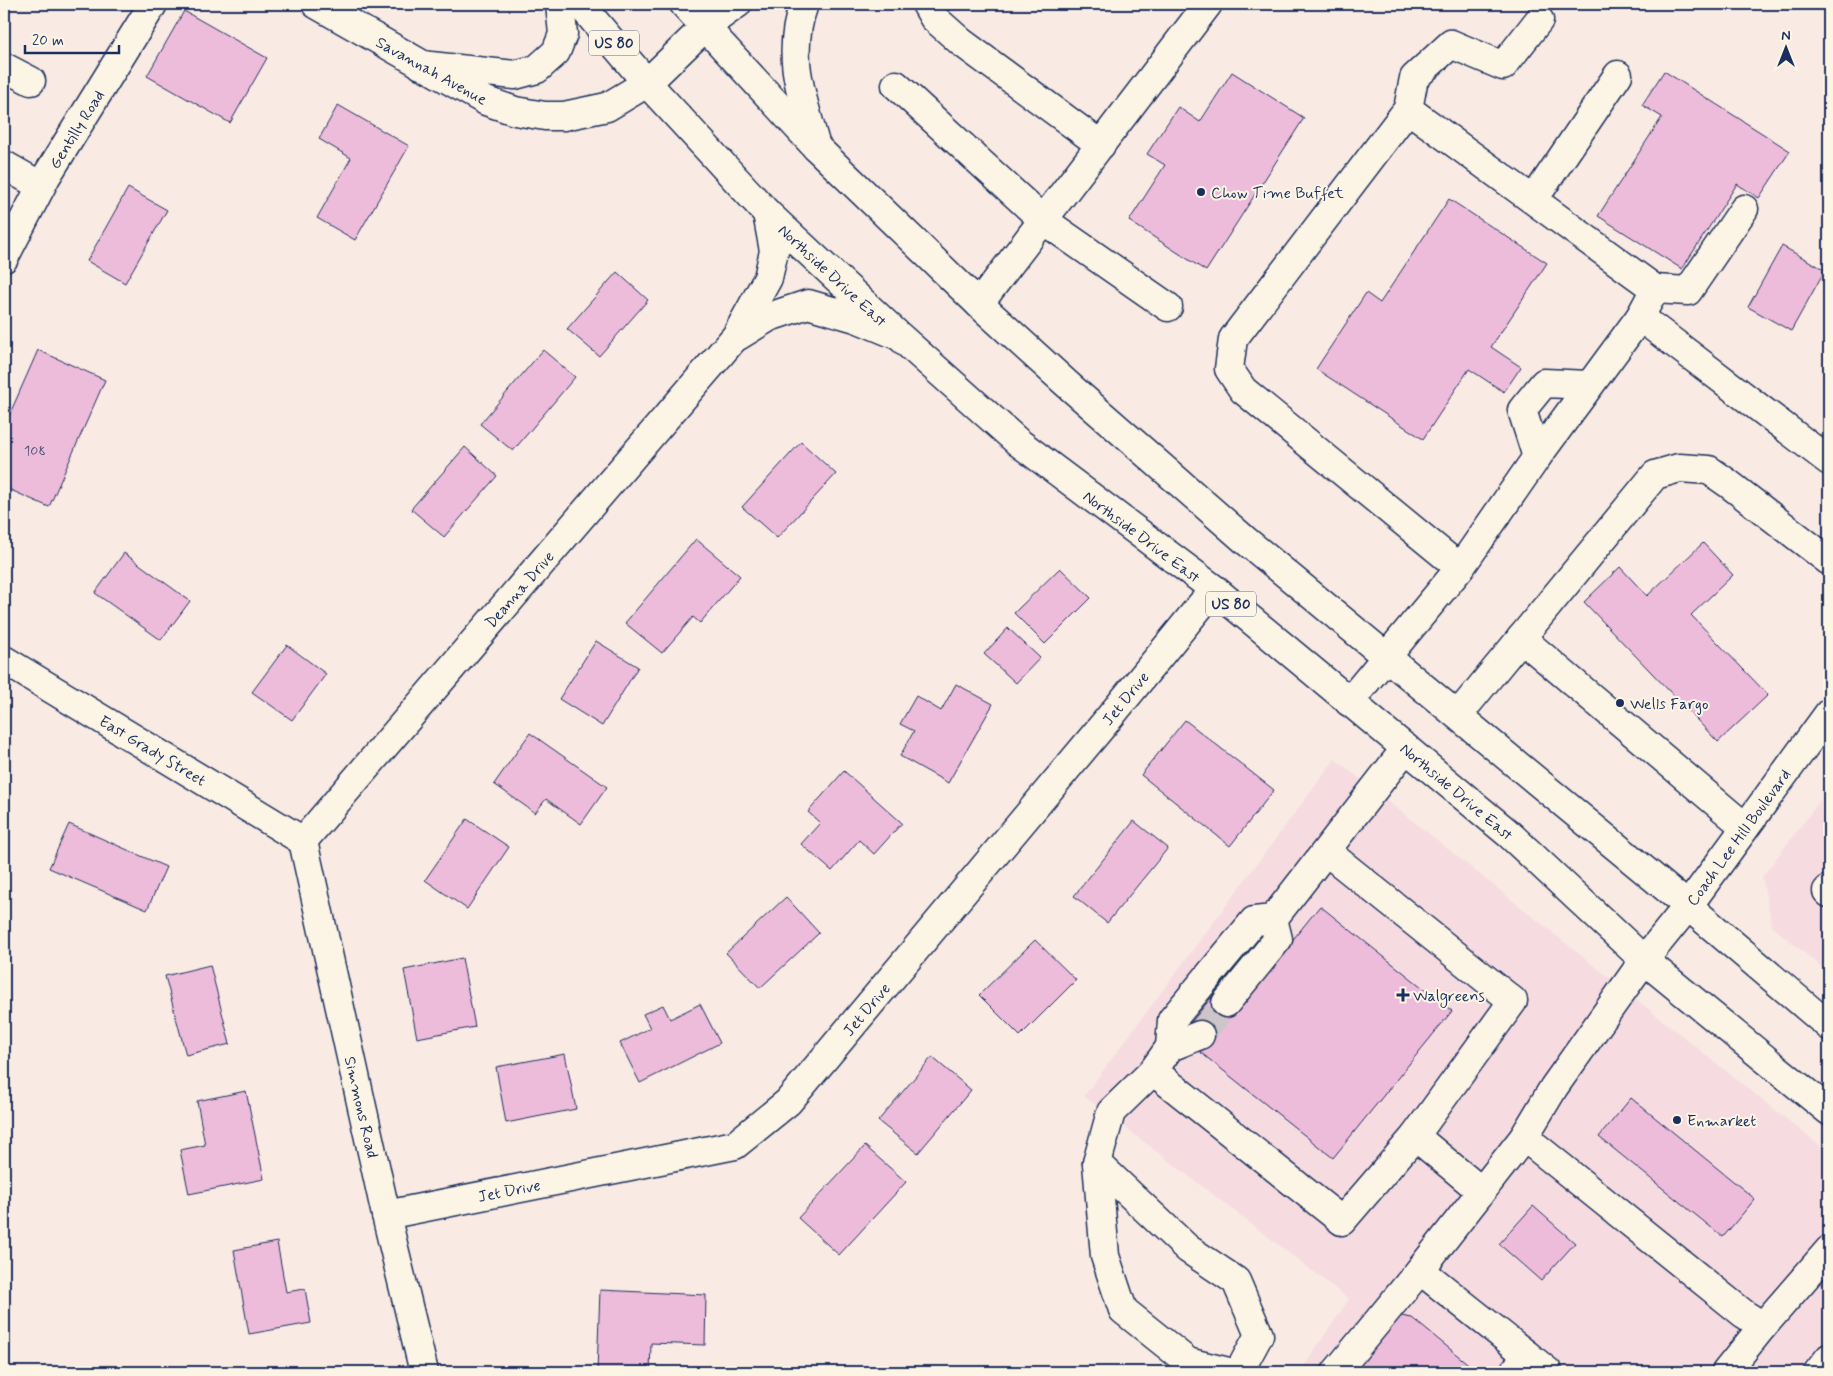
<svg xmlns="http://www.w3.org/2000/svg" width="1833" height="1376" viewBox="0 0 1833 1376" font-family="Mynerve,sans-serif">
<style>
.built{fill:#f6dce1}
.building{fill:#eebcdb;stroke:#1b2f5e}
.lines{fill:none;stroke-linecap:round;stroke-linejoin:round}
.minor-tunnel{stroke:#cdc5c8;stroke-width:28;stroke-dasharray:28 14;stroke-linecap:butt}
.minor-casing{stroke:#1b2f5e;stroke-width:31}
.major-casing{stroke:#1b2f5e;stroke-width:31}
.minor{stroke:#fcf5e5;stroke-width:28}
.major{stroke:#fcf5e5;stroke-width:28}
.poi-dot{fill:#1b2f5e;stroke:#fcf5e5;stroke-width:2}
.labels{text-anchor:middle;stroke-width:4;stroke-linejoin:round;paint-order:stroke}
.number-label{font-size:14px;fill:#50527d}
.shield{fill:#fcf5e5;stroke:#5e6a86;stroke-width:1}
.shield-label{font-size:15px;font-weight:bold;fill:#1b2f5e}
.street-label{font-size:16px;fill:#1b2f5e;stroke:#fcf5e5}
.poi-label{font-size:16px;fill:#1b2f5e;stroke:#fcf5e5;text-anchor:start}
</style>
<rect width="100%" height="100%" fill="#f9eae3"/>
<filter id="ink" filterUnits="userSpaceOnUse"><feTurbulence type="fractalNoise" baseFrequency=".02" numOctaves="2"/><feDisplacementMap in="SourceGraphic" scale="10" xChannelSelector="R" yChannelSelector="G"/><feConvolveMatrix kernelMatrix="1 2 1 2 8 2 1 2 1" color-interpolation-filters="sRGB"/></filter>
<g filter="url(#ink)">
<g class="built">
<path d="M1335,759L1829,1153V1372H1300L1349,1299L1084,1096Z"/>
<path d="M1829,789V973L1772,926L1762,877Z"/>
</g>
<g class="building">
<path d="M184,11L267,58L230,123L147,76Z"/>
<path d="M1664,71L1790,151L1759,198L1737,184L1682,269L1598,216L1662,117L1642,105Z"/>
<path d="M1232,72L1304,118L1206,271L1129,221L1165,165L1147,154L1178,107L1200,122Z"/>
<path d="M338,105L409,146L355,240L317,218L351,158L319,139Z"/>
<path d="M128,188L167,210L125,283L87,261Z"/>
<path d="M1449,199L1547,263L1491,347L1521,367L1504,392L1469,369L1423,439L1316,369L1366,293L1380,303Z"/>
<path d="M1782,246L1825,270L1791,331L1748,307Z"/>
<path d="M617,272L648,300L599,356L567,329Z"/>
<path d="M38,350L105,380L49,507L4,487V427Z"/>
<path d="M543,350L575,377L513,451L480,424Z"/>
<path d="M801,442L836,474L777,538L742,507Z"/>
<path d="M465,447L497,476L444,537L411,509Z"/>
<path d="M696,539L740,576L700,623L693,617L662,653L625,623Z"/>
<path d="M1703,543L1733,575L1691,615L1768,695L1718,742L1584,602L1620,567L1647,596Z"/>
<path d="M124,553L190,601L161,640L95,593Z"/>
<path d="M1060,568L1091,598L1045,644L1014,613Z"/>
<path d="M1008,628L1040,658L1016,683L984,654Z"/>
<path d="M596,641L638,667L602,726L559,699Z"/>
<path d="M287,645L326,674L292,720L252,692Z"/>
<path d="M956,684L993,704L948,783L900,756L914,731L900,724L916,696L941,711Z"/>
<path d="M1185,720L1274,790L1230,846L1141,775Z"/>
<path d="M530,733L607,787L581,824L546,799L535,813L494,784Z"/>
<path d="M844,771L902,823L874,854L859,840L832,871L801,844L820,823L808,812Z"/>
<path d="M467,819L509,847L467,909L425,880Z"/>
<path d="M1134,821L1168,848L1107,923L1074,896Z"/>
<path d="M69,824L166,867L147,910L49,868Z"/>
<path d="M786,897L819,933L760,988L726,953Z"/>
<path d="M1320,906L1452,1011L1333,1158L1200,1052L1209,1041L1189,1025L1215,993L1236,1010Z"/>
<path d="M1035,940L1076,980L1020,1036L979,995Z"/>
<path d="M462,958L475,1027L417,1038L404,970Z"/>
<path d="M210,965L230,1044L186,1055L165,976Z"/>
<path d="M700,1004L720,1043L640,1083L620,1043L650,1028L643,1014L663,1005L670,1019Z"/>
<path d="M565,1054L576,1109L506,1123L496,1067Z"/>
<path d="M932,1057L971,1090L918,1153L878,1121Z"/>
<path d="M246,1091L264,1179L189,1194L180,1150L205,1145L197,1101Z"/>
<path d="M1631,1098L1755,1199L1723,1237L1599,1137Z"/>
<path d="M865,1146L906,1182L839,1255L798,1218Z"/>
<path d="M1533,1206L1575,1243L1541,1281L1499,1244Z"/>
<path d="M277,1242L286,1292L305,1289L311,1323L249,1334L234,1250Z"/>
<path d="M600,1290L706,1295L705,1345L651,1343L650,1372H597Z"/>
<path d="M1401,1316L1412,1318L1478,1372H1354Z"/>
</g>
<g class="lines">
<path class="minor-tunnel" d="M1200,1035L1226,1003"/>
<defs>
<g id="minor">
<path d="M316,4L486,101L515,111L545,116H564L607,107L647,83L705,27L737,4"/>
<path d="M804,4C785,56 802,96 816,147"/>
<path d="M926,4L934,18L961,42L1101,145"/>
<path d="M4,67L31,81"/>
<path d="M896,85L1043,220L1168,307"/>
<path d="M1408,109L1414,78L1451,44L1503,66L1539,20"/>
<path d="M4,165L41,186"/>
<path d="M1534,199L1618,75"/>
<path d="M4,258L46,177L153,4"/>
<path d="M1655,289L1688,291L1744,209"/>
<path d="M979,304L1208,4"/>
<path d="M738,336L769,317L808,304L856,318L897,335"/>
<path d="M1537,457L1522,410L1544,383L1589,385"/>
<path d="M1460,568L1537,457L1640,317L1829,461"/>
<path d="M1521,638L1745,827"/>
<path d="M4,660L303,841"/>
<path d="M1349,702L1460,568L1243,390L1229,369L1233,339L1408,109L1655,289L1640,317"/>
<path d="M1458,715L1655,475L1679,468L1709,470L1729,484L1829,561"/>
<path d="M303,841L736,336L768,278L774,251L767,213"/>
<path d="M303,841L386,1215L424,1372"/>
<path d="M1327,852L1513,1001L1415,1136L1481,1191"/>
<path d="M1829,889L1827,891L1829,893"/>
<path d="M1226,1003L1278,939L1273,919"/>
<path d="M1200,1035L1170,1047L1153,1071L1111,1112L1097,1163L1105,1256L1123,1310L1188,1362L1229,1372"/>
<path d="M1170,1047L1172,1020L1254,921L1273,919L1406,748"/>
<path d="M1153,1071L1342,1221L1415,1136"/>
<path d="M1524,1137L1744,1314L1763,1326L1829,1250"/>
<path d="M1097,1163L1188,1249L1236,1281L1259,1335L1239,1372"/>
<path d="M386,1215L735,1145L788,1102L1109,718L1214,589"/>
<path d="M1420,1270L1527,1355L1514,1372"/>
<path d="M1527,1355L1548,1372"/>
<path d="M1336,1372L1420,1270L1524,1137L1554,1087L1644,960L1688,906L1829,713"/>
<path d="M1726,1372L1763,1326"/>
<path d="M1818,1372L1829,1358"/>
</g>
<g id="major">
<path d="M580,4L647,83L767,213L898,335L1018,442L1214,589L1367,716L1509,834L1644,960L1829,1111"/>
<path d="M684,4L816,147L979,304L1068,385L1245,540L1688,906L1829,1026"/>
<path d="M421,65L515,75L537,69L556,52L563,34L560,4"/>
</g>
</defs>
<use href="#minor" class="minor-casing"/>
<use href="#major" class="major-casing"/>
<use href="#minor" class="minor"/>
<use href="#major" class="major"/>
</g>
</g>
<g class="poi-dot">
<circle cx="1201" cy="192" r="5"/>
<circle cx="1620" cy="703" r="5"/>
<path d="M1400.5 987.5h5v5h5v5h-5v5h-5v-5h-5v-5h5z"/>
<circle cx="1677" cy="1120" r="5"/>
</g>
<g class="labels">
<g class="number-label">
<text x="35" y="455">108</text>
</g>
<g class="shield">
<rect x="589" y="30.5" width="50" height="25" rx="4"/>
<rect x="1206" y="591.5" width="50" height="25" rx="4"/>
</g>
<g class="shield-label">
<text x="614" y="48">US 80</text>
<text x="1231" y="609">US 80</text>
</g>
<g class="street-label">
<text transform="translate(432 70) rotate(29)" y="6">Savannah Avenue</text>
<text transform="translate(76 129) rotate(-58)" y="6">Gentilly Road</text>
<text transform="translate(833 275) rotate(43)" y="6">Northside Drive East</text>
<text transform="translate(1142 536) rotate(37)" y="6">Northside Drive East</text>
<text transform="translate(519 589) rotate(-49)" y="6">Deanna Drive</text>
<text transform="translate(1125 698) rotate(-51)" y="6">Jet Drive</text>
<text transform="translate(153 750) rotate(31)" y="6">East Grady Street</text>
<text transform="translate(1457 791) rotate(40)" y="6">Northside Drive East</text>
<text transform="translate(1738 837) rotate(-54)" y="6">Coach Lee Hill Boulevard</text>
<text transform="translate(866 1009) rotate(-50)" y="6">Jet Drive</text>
<text transform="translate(362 1107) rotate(77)" y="6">Simmons Road</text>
<text transform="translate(509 1190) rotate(-11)" y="6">Jet Drive</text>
</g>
<g class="poi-label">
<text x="1211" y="198">Chow Time Buffet</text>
<text x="1630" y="709">Wells Fargo</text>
<text x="1413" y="1001">Walgreens</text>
<text x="1687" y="1126">Enmarket</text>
</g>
</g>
<rect width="1833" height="1376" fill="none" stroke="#fcf5e5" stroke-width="20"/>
<rect x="10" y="10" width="1813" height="1356" fill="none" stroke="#1b2f5e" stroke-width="2" filter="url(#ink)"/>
<g transform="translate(1786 48)" stroke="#fcf5e5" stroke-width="4" paint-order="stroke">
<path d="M0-4L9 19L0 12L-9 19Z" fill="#1b2f5e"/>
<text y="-8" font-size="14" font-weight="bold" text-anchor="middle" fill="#1b2f5e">N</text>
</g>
<path d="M25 45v8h94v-8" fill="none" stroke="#1b2f5e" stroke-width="2.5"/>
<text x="32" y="45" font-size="15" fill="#1b2f5e" stroke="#fcf5e5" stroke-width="4" paint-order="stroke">20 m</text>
</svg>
